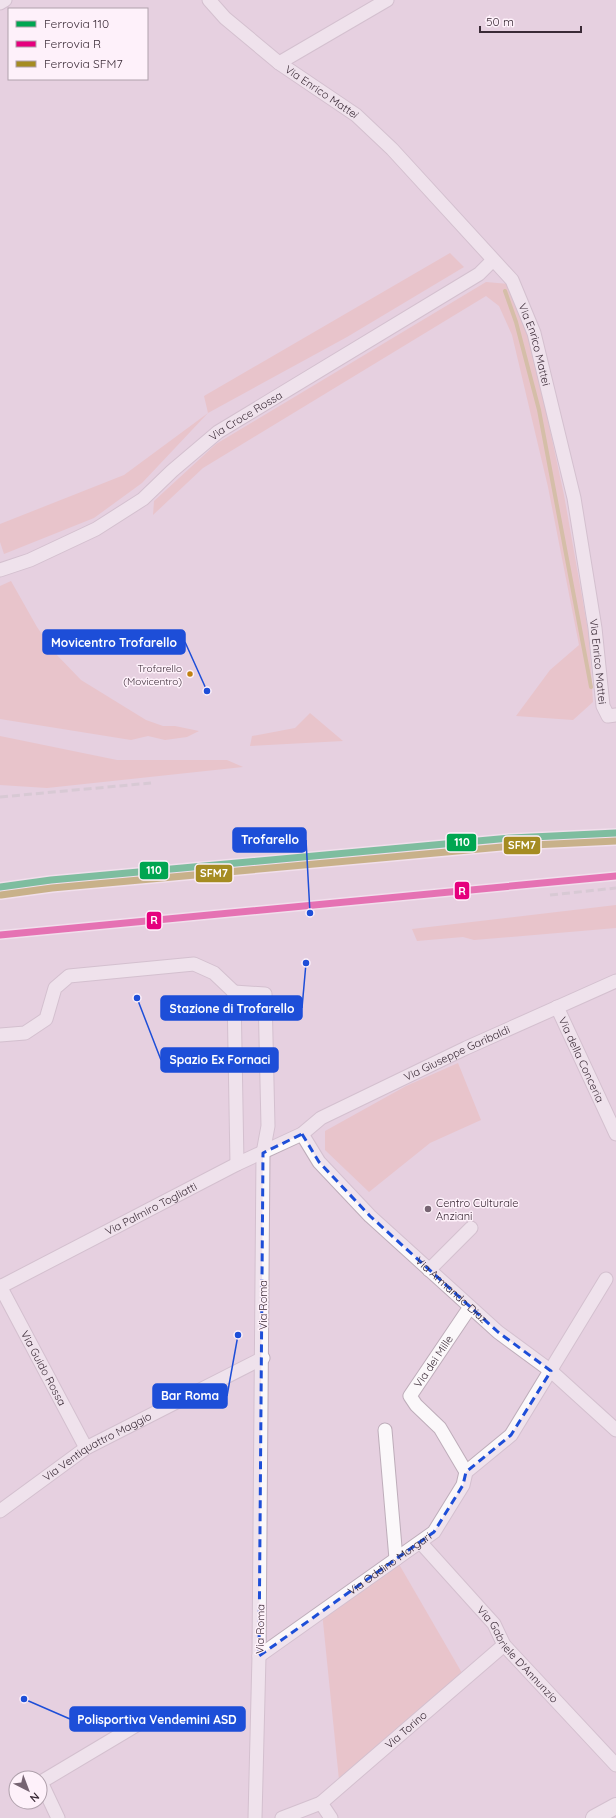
<svg xmlns="http://www.w3.org/2000/svg" width="616" height="1818" viewBox="0 0 616 1818" font-family="Quicksand,sans-serif">
<style>
.green{fill:#ebb6b1}
.lines{fill:none;stroke-linecap:round;stroke-linejoin:round}
.stream{stroke:#c0a964;stroke-width:4}
.minor-casing{stroke:#beadba;stroke-width:15}
.major-casing{stroke:#beadba;stroke-width:18}
.minor{stroke:#fbf8fa;stroke-width:13}
.major{stroke:#fbf8fa;stroke-width:16}
.rail{stroke:#c8c2c6;stroke-width:3;stroke-dasharray:8 4;stroke-linecap:butt}
.rail-1-casing{stroke:#fef1fa;stroke-width:10}
.rail-2-casing{stroke:#fef1fa;stroke-width:10}
.rail-3-casing{stroke:#fef1fa;stroke-width:10}
.rail-1{stroke:#00a651;stroke-width:7}
.rail-2{stroke:#e5007d;stroke-width:7}
.rail-3{stroke:#a58c22;stroke-width:7}
.marked{fill:none;stroke:#1d4ed8;stroke-width:3;stroke-dasharray:8 5;stroke-linejoin:round}
.bus-dot{fill:#be8110;stroke:#fef1fa;stroke-width:1.5}
.poi-dot{fill:#766472;stroke:#fef1fa;stroke-width:1.5}
.labels{text-anchor:middle;stroke-width:3;stroke-linejoin:round;paint-order:stroke}
.bus-label{font-size:10px;fill:#3a2a36;stroke:#fef1fa;text-anchor:end}
.street-label{font-size:11px;fill:#3a2a36;stroke:#fef1fa}
.poi-label{font-size:11px;fill:#3a2a36;stroke:#fef1fa;text-anchor:start}
.leader{fill:none;stroke:#1d4ed8;stroke-width:1.5}
.callout-dot{fill:#1d4ed8;stroke:#fef1fa;stroke-width:1.5}
.callout{fill:#1d4ed8;stroke:#1d4ed8;stroke-width:1.5}
.callout-label{font-size:12px;text-anchor:middle;font-weight:bold;fill:#fff}
.line-badge{stroke:#fef1fa;stroke-width:1.5}
.badge-label{font-size:11px;text-anchor:middle;font-weight:bold;fill:#fff}
</style>
<rect width="100%" height="100%" fill="#e6d0e0"/>
<g class="green">
<path d="M450,253L464,267L347,337L208,413L142,483L94,518L4,554L0,542V524L124,475L208,413L204,396Z"/>
<path d="M486,282L509,284L528,328L564,495L589,636L593,702L573,720L516,716L550,670L579,645L548,487L512,335L499,306L486,296L203,468L153,515L154,501L216,444Z"/>
<path d="M11,581L37,627L54,652L81,680L146,720L163,726H175L199,731L187,737L165,740L148,736L131,740L0,719V586Z"/>
<path d="M310,713L343,741L250,746L252,736L295,728Z"/>
<path d="M0,736L117,760H227L243,767L47,788L0,785Z"/>
<path d="M616,905V928L474,940L463,937L417,941L412,929Z"/>
<path d="M458,1063L481,1120L430,1143L369,1192L325,1150V1131L406,1086Z"/>
<path d="M396,1559L462,1673L339,1780L322,1612Z"/>
</g>
<g class="lines">
<path class="stream" d="M505,291L516,322L539,410L591,687"/>
<defs>
<g id="minor">
<path id="s1" d="M209,0L225,18L279,63L356,115L392,149L512,280L534,333L574,498L595,628L603,706L608,716L616,715"/>
<path d="M0,3L5,0"/>
<path d="M279,63L387,0"/>
<path id="s2" d="M0,570L30,560L96,529L143,499L172,471L218,432L479,274L493,260"/>
<path id="s3" d="M557,1007L616,1134"/>
<path d="M0,1035L25,1033L46,1019L55,988L69,976L194,964L214,973L234,992"/>
<path id="s4" d="M302,1134L319,1162L370,1216L498,1332L551,1371L616,1430"/>
<path d="M237,1164L234,992L265,994L268,1126L263,1153L259,1656L255,1818"/>
<path d="M429,1270L471,1228"/>
<path id="s5" d="M0,1286L86,1448"/>
<path id="s6" d="M0,1287L237,1164L302,1134L321,1118L466,1048L616,981"/>
<path d="M385,1430L396,1559"/>
<path id="s7" d="M466,1472L440,1428L416,1405L410,1396L470,1307"/>
<path id="s8" d="M0,1511L86,1448L263,1358"/>
<path id="s9" d="M421,1543L494,1624L504,1645L616,1765"/>
<path id="s10" d="M259,1656L434,1532L463,1485L466,1472L511,1435L606,1279"/>
<path d="M321,1803L331,1818"/>
<path d="M58,1818L41,1782L150,1717"/>
<path id="s11" d="M282,1818L321,1803L504,1645"/>
</g>
<path id="major" d="M594,1818L616,1806"/>
</defs>
<use href="#minor" class="minor-casing"/>
<use href="#major" class="major-casing"/>
<use href="#minor" class="minor"/>
<use href="#major" class="major"/>
<g class="rail">
<path d="M0,797L151,783"/>
<path d="M550,895L616,888"/>
</g>
<defs>
<path id="rail-1" d="M0,887L51,880L511,838L616,833"/>
<path id="rail-2" d="M0,935L616,876"/>
<path id="rail-3" d="M1,895L52,888L512,846L616,841"/>
</defs>
<use href="#rail-1" class="rail-1-casing"/>
<use href="#rail-2" class="rail-2-casing"/>
<use href="#rail-3" class="rail-3-casing"/>
<use href="#rail-1" class="rail-1"/>
<use href="#rail-2" class="rail-2"/>
<use href="#rail-3" class="rail-3"/>
</g>
<path d="M0 0H616V1818H0ZM302,1134L319,1162L370,1216L498,1332L551,1371L511,1435L466,1472L463,1485L434,1532L259,1656L263,1153Z" fill="#e6d0e0" fill-opacity=".55" fill-rule="evenodd"/>
<path class="marked" d="M302,1134L319,1162L370,1216L498,1332L551,1371L511,1435L466,1472L463,1485L434,1532L259,1656L263,1153Z"/>
<circle class="bus-dot" cx="190" cy="674" r="3.5"/>
<circle class="poi-dot" cx="428" cy="1209" r="4"/>
<g class="labels">
<g class="bus-label">
<text x="182" y="672">Trofarello<tspan x="182" dy="13">(Movicentro)</tspan></text>
</g>
<g class="street-label">
<text dy="4" stroke="none"><textPath href="#s1" startOffset="146">Via Enrico Mattei</textPath></text>
<text dy="4" stroke="none"><textPath href="#s1" startOffset="483">Via Enrico Mattei</textPath></text>
<text dy="4" stroke="none"><textPath href="#s2" startOffset="293">Via Croce Rossa</textPath></text>
<text dy="4" stroke="none"><textPath href="#s1" startOffset="807">Via Enrico Mattei</textPath></text>
<text dy="4" stroke="none"><textPath href="#s6" startOffset="514">Via Giuseppe Garibaldi</textPath></text>
<text dy="4" stroke="none"><textPath href="#s3" startOffset="58">Via della Conceria</textPath></text>
<text dy="4" stroke="none"><textPath href="#s6" startOffset="170">Via Palmiro Togliatti</textPath></text>
<text dy="4" stroke="none"><textPath href="#s4" startOffset="217">Via Armando Diaz</textPath></text>
<text transform="translate(263 1305) rotate(-90)" y="4">Via Roma</text>
<text dy="4" stroke="none"><textPath href="#s7" startOffset="137">Via dei Mille</textPath></text>
<text dy="4" stroke="none"><textPath href="#s5" startOffset="93">Via Guido Rossa</textPath></text>
<text dy="4" stroke="none"><textPath href="#s8" startOffset="117">Via Ventiquattro Maggio</textPath></text>
<text dy="4" stroke="none"><textPath href="#s10" startOffset="160">Via Oddino Morgari</textPath></text>
<text transform="translate(260 1629) rotate(-89)" y="4">Via Roma</text>
<text dy="4" stroke="none"><textPath href="#s9" startOffset="148">Via Gabriele D'Annunzio</textPath></text>
<text dy="4" stroke="none"><textPath href="#s11" startOffset="154">Via Torino</textPath></text>
</g>
<g class="poi-label">
<text x="436" y="1207">Centro Culturale<tspan x="436" dy="13">Anziani</tspan></text>
</g>
</g>
<path class="leader" d="M207 691L185 642M310 913L306 840M306 963L302 1008M137 998L161 1060M238 1335L227 1396M24 1699L70 1719"/>
<g class="callout-dot">
<circle cx="207" cy="691" r="4"/>
<circle cx="310" cy="913" r="4"/>
<circle cx="306" cy="963" r="4"/>
<circle cx="137" cy="998" r="4"/>
<circle cx="238" cy="1335" r="4"/>
<circle cx="24" cy="1699" r="4"/>
</g>
<g class="callout">
<rect x="43" y="630" width="142" height="24" rx="4"/>
<rect x="233" y="828" width="73" height="24" rx="4"/>
<rect x="161" y="996" width="141" height="24" rx="4"/>
<rect x="161" y="1048" width="117" height="24" rx="4"/>
<rect x="153" y="1384" width="74" height="24" rx="4"/>
<rect x="70" y="1707" width="175" height="24" rx="4"/>
</g>
<g class="callout-label">
<text x="114" y="647">Movicentro Trofarello</text>
<text x="270" y="844">Trofarello</text>
<text x="232" y="1013">Stazione di Trofarello</text>
<text x="220" y="1064">Spazio Ex Fornaci</text>
<text x="190" y="1400">Bar Roma</text>
<text x="157" y="1724">Polisportiva Vendemini ASD</text>
</g>
<g class="line-badge">
<rect x="446" y="833" width="31" height="19" rx="4" fill="#00a651"/>
<rect x="503" y="836" width="38" height="19" rx="4" fill="#a58c22"/>
<rect x="139" y="861" width="30" height="19" rx="4" fill="#00a651"/>
<rect x="195" y="864" width="38" height="19" rx="4" fill="#a58c22"/>
<rect x="454" y="881" width="16" height="19" rx="4" fill="#e5007d"/>
<rect x="146" y="911" width="16" height="19" rx="4" fill="#e5007d"/>
</g>
<g class="badge-label">
<text x="462" y="846">110</text>
<text x="522" y="849">SFM7</text>
<text x="154" y="874">110</text>
<text x="214" y="877">SFM7</text>
<text x="462" y="895">R</text>
<text x="154" y="924">R</text>
</g>
<rect x="8" y="8" width="140" height="72" fill="#fef1fa" stroke="#b0a1ac"/>
<rect x="16" y="21" width="20" height="6" fill="#00a651" stroke="#b0a1ac"/>
<text x="44" y="28" font-size="12" fill="#3a2a36">Ferrovia 110</text>
<rect x="16" y="41" width="20" height="6" fill="#e5007d" stroke="#b0a1ac"/>
<text x="44" y="48" font-size="12" fill="#3a2a36">Ferrovia R</text>
<rect x="16" y="61" width="20" height="6" fill="#a58c22" stroke="#b0a1ac"/>
<text x="44" y="68" font-size="12" fill="#3a2a36">Ferrovia SFM7</text>
<g transform="translate(28 1790) rotate(138)"><circle r="19" fill="#fef1fa" stroke="#b0a1ac"/>
<path d="M0-3L7 15L0 10L-7 15Z" fill="#766472"/>
<text y="-6" font-size="11" font-weight="bold" text-anchor="middle" fill="#3a2a36">N</text>
</g>
<path d="M480 26v6h101v-6" fill="none" stroke="#3a2a36" stroke-width="2"/>
<text x="486" y="26" font-size="12" fill="#3a2a36" stroke="#fef1fa" stroke-width="3" paint-order="stroke">50 m</text>
</svg>
